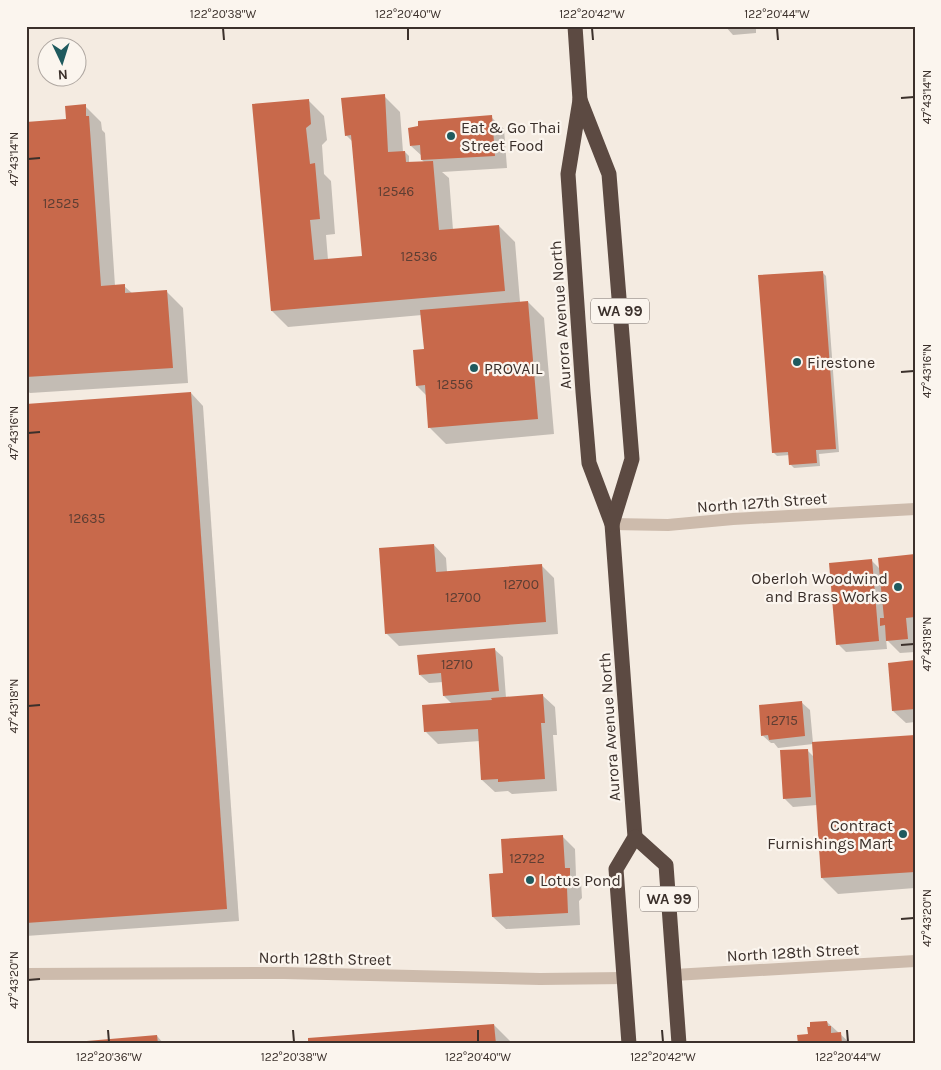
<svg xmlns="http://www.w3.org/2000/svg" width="941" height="1070" viewBox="0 0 941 1070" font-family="Karla,sans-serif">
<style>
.shadow{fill:#0003}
.building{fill:#c8694b}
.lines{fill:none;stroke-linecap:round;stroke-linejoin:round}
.minor{stroke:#cdbbac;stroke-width:12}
.highway{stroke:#5c4a42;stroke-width:15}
.ticks{fill:none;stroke:#3b302b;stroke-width:2}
.poi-dot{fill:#1f5a5e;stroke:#fbf5ee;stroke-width:2}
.labels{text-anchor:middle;stroke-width:4.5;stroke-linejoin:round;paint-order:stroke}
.number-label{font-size:14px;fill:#5e3e33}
.shield{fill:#fbf5ee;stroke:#756b66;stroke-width:1}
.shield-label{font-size:15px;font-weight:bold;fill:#3b302b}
.poi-label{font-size:16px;fill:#3b302b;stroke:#fbf5ee;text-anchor:start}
.street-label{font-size:16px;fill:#3b302b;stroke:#fbf5ee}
.neatline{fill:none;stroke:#3b302b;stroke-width:2}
.ticks-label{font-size:12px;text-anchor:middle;fill:#3b302b}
</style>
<rect width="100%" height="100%" fill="#f4ebe1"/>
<g class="shadow">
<path d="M725,26H772V28L756,29V33L733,35Z"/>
<path d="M384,96L400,112L403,152H405L409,156V164L425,163L422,160V156L411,146L491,117L504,129L507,168L442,172L449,178L453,230L499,226L515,242L520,302H528L544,318L554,434L446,444L430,428L427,396L417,386L425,350L422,315L288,327L272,311L308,100L324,116L327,140L322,145L324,174L331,181L335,234L326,235L328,260L363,257L353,142L346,135Z"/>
<path d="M85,106L101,122L102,130L105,133L115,286H124L133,294L167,292L183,308L188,383L30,393L26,390V123L67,120Z"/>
<path d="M822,272L826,276L839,452L819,454L820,466L794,468L790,464V455L777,456L773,452Z"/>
<path d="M191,393L203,406L239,921L26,936V405Z"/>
<path d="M434,545L446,558L447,572L541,565L554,578L558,634L399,646L386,633Z"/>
<path d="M915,556V652L900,653L886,639L887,649L846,652L838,644L871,560L881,570Z"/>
<path d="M494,649L503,657L506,698L542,695L555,707L557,735H553L557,791L512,794L508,791L495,792L482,780L480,741L438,744L426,732L452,704L444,696L443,682L429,683L420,675Z"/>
<path d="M915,662V722L906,723L893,711Z"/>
<path d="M801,702L810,710L813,743L915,736V888L838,894L822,878L817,805L793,807L784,798L807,750L814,757L813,744L778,748L774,743H771L762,735Z"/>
<path d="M562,836L575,849L576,876L581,881L582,898L579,901L580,925L506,929L493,917L504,874Z"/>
<path d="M827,1022L851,1044H799L809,1035Z"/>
<path d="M494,1025L510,1041V1044H310Z"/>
<path d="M157,1036L164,1044H76Z"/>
</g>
<g class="building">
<path d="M385,94L388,152L405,151L406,162L433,161L439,230L499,225L505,291L271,311L252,104L309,99L311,124L306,128L310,164L315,163L320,219L310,220L314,260L362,256L351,135L345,136L341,98Z"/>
<path d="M86,104V116H89L101,286L125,284V293L167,290L173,368L26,377V122L66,119L65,106Z"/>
<path d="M492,115L495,156L421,160L420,145L410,146L408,128L418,126V121Z"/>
<path d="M823,271L836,449L816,450L817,463L789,465L788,452L772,453L758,275Z"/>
<path d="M528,301L538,419L428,428L425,385L416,386L413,350L424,349L420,310Z"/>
<path d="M191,392L227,909L26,923V404Z"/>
<path d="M434,544L436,572L542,564L546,622L385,634L379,548Z"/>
<path d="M915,554V617L906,618L908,639L886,641L885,625L880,626V618H884L878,558Z"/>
<path d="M872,559L879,641L836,645L829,563Z"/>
<path d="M495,648L499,691L443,696L441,673L419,675L417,655Z"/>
<path d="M915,660V709L892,711L888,663Z"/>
<path d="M543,694L545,723H541L545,779L498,782V779L481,780L478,729L424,732L422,705L492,700L491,698Z"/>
<path d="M802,701L805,736L769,740L768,735L761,736L759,705Z"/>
<path d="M915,735V872L821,878L812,742Z"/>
<path d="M808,749L811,797L783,799L780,750Z"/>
<path d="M563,835L565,868H570V885L567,888L568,913L492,917L489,874L503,873L501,839Z"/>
<path d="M827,1021L828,1026H831V1033L841,1032L842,1044H798L797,1035L808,1034L807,1027H810V1022Z"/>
<path d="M494,1024L496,1044H308V1038Z"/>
<path d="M157,1035L158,1044H75V1042Z"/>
</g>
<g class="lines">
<g class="minor">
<path d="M612,524L668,525L733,519L915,509"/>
<path d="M26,974L284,973L540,979L624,978"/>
<path d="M674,975L915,961"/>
</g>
<g class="highway">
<path d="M575,26L580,100L568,174L583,392L589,463L612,524L635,837L616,869L629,1044"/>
<path d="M580,100L609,174L632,459L612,524"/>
<path d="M635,837L666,865L679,1044"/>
</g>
</g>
<path class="ticks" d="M223,28L224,40M408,28V40M592,28L593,40M777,28L778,40M901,98L914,97M28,159L40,158M901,372L914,371M28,433L40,432M901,645L914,644M28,706L40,705M901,919L914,918M28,980L40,979M108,1030L109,1042M293,1030L294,1042M478,1030V1042M662,1030L663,1042M847,1030L848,1042"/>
<g class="poi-dot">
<circle cx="451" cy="136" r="5"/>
<circle cx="797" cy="362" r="5"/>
<circle cx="474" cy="368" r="5"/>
<circle cx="898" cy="587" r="5"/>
<circle cx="903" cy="834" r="5"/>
<circle cx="530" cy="880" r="5"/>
</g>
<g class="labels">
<g class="number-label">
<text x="396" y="196">12546</text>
<text x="61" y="208">12525</text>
<text x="419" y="261">12536</text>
<text x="455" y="389">12556</text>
<text x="87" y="523">12635</text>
<text x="521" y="589">12700</text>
<text x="463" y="602">12700</text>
<text x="457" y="669">12710</text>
<text x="782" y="725">12715</text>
<text x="527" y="863">12722</text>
</g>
<g class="shield">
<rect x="591" y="298.5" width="58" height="25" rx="4"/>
<rect x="640" y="886.5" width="58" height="25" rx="4"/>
</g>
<g class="shield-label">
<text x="620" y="316">WA 99</text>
<text x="669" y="904">WA 99</text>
</g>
<g class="poi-label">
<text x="461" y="133">Eat &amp; Go Thai<tspan x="461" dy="18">Street Food</tspan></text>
<text x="807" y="368">Firestone</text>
<text x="484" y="374">PROVAIL</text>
<text x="888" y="584" text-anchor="end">Oberloh Woodwind<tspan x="888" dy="18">and Brass Works</tspan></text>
<text x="893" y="831" text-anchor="end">Contract<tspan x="893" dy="18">Furnishings Mart</tspan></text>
<text x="540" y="886">Lotus Pond</text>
</g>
<g class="street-label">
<text transform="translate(560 315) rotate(-94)" y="6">Aurora Avenue North</text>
<text transform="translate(762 502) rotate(-4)" y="6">North 127th Street</text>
<text transform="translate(609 727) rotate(-94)" y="6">Aurora Avenue North</text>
<text transform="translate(793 952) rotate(-3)" y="6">North 128th Street</text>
<text transform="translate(325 958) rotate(1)" y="6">North 128th Street</text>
</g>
</g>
<rect width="941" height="1070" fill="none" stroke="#fbf5ee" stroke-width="55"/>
<g transform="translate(62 62) rotate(176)"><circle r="24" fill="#fbf5ee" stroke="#aea6a0"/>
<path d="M0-4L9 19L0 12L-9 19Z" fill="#1f5a5e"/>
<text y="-8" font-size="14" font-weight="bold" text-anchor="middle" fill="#3b302b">N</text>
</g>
<rect x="28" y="28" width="886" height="1014" class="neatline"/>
<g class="ticks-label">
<text x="223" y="18">122°20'38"W</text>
<text x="408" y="18">122°20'40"W</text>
<text x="592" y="18">122°20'42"W</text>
<text x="777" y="18">122°20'44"W</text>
<text transform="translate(927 97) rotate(-90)" y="4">47°43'14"N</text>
<text transform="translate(14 159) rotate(-90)" y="4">47°43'14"N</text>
<text transform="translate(927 371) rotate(-90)" y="4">47°43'16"N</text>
<text transform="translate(14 433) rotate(-90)" y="4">47°43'16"N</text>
<text transform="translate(927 644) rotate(-90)" y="4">47°43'18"N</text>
<text transform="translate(14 706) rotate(-90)" y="4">47°43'18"N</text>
<text transform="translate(927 918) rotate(-90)" y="4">47°43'20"N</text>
<text transform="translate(14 980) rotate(-90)" y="4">47°43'20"N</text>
<text x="109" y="1061">122°20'36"W</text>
<text x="294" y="1061">122°20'38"W</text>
<text x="478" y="1061">122°20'40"W</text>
<text x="663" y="1061">122°20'42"W</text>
<text x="848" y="1061">122°20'44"W</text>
</g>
</svg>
